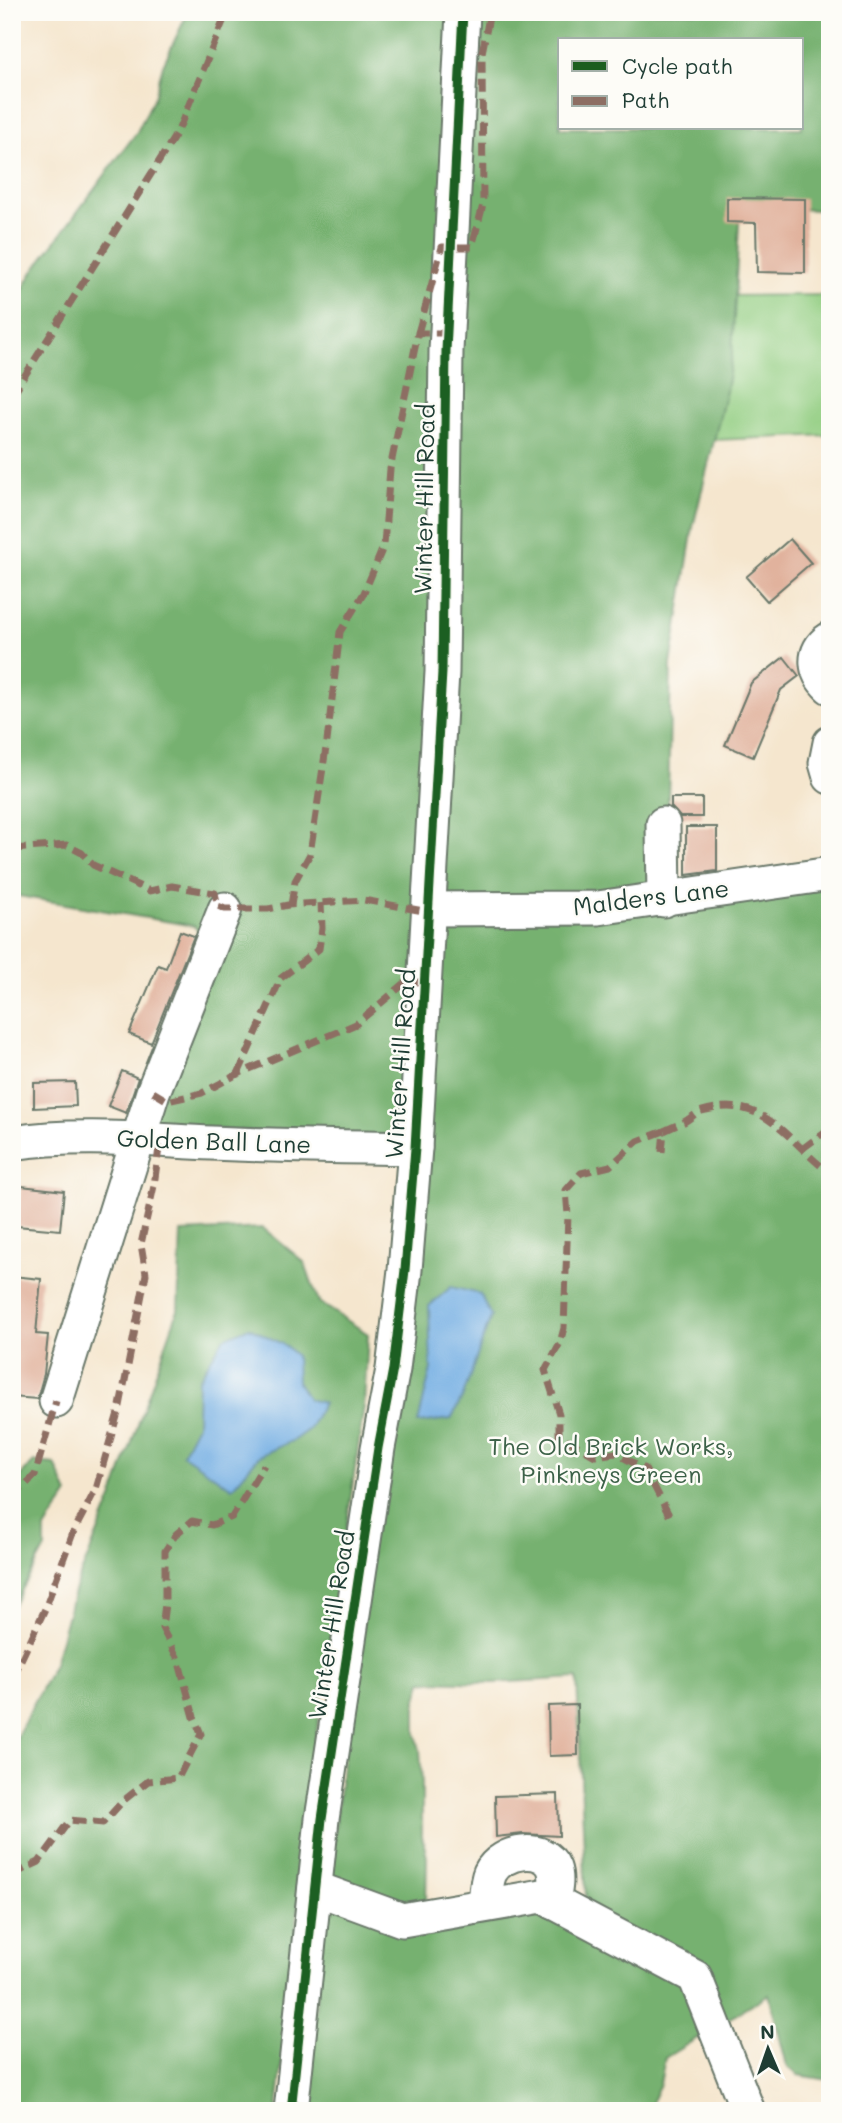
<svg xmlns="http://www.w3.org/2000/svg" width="842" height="2123" viewBox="0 0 842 2123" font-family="Mali,sans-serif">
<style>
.green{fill:#93ce82;stroke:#59865b;stroke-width:2}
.forest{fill:#76b170;stroke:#4a7752;stroke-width:2;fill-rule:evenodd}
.water{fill:#72ade3;stroke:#48758c;stroke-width:2}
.building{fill:#e1b29d}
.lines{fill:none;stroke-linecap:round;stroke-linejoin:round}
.minor-casing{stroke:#6a786a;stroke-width:37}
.minor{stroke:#fff;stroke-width:33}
.quiet{stroke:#8d6e63;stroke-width:7;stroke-dasharray:14 7;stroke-linecap:butt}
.cycleway-casing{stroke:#fdfcf7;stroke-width:13}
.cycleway{stroke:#1b5e20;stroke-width:9}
.labels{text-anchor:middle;stroke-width:5;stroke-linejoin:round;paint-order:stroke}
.street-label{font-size:24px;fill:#1f3d34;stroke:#fdfcf7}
.park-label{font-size:24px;fill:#3c6148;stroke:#fdfcf7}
</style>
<rect width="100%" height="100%" fill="#fdfcf7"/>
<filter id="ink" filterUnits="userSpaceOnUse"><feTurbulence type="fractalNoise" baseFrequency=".0143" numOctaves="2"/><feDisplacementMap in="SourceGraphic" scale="14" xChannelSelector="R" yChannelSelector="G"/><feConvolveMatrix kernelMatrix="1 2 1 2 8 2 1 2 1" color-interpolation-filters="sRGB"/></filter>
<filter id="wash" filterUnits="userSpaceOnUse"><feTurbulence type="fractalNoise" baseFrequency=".00686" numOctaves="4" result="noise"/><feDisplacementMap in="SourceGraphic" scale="28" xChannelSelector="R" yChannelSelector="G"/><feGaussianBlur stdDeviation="1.57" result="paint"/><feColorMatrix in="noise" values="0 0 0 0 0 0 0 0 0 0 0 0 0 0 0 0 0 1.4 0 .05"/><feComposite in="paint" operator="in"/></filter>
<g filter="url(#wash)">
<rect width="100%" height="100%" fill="#f5e6ce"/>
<path class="green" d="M830,295V435L692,441L715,296Z"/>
<g class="forest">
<path d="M188,12H830V211L740,205L732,355L726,391L693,527L671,664L666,896L443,918L408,1116L399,1129L385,1139L127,1124L206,942L194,926L12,895V307L34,270L137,132L154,98L163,65ZM560,40H802V128H560Z"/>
<path d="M830,878V2093L829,2080L798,2075L787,2066L769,1994L665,2058L660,2084L652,2101L656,2111H305L327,1895L443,922ZM577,1678L586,1902L426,1903L427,1857L422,1836V1783L420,1750L416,1734V1703L422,1681L493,1683Z"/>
<path d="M263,1228L304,1262L319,1302L368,1334L364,1406L315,1743L277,2111H12V1746L54,1664L75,1588L113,1496L178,1310L181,1232Z"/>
<path d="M34,1462L55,1464L68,1494L45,1529V1548L12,1608V1484Z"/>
</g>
<g class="water">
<path d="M451,1287L480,1294L491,1316L463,1396L451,1419L418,1423L431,1369L429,1306Z"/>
<path d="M249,1327L286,1346L296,1356L297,1381L308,1399L323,1403L309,1429L294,1440L259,1456L232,1488L182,1454L197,1425L198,1380L224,1338Z"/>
</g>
<g id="blocks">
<g class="building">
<path d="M727,198L805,199V273L757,272L756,223L727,222Z"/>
<path d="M790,539L811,563L767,601L746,577Z"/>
<path d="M784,657L799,676L781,690L753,757L725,745L751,683Z"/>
<path d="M671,798H702V817H680L671,807Z"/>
<path d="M686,827H717V871L686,875Z"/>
<path d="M180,931L194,936L151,1043L129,1034L158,965L166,968Z"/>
<path d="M122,1071L138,1078L126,1113L108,1106Z"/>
<path d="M75,1082L76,1106L34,1108V1083Z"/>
<path d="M21,1186L64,1191L60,1230L17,1226Z"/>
<path d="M12,1276L41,1279L36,1334L48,1335L44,1374L37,1399L12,1397V1352L16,1314L12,1313Z"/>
<path d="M577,1705L578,1755L549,1756L548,1706Z"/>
<path d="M558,1794L559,1836L523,1834L496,1837L495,1796Z"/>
</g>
</g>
</g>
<g filter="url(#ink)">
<use href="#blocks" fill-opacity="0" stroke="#6a786a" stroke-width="2"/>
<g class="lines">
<defs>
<g id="minor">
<path d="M830,639C811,651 814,673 830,687"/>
<path d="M830,743L826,763L830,777"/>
<path d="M663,824L664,900"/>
<path d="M429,909L598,908L830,874"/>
<path d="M12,1143C78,1133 145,1140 211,1143C279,1146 347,1147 415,1148"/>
<path d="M56,1401L153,1092L225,909"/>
<path d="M315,1888L402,1920L542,1896L695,1977L748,2111"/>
<path d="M485,1905C486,1895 486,1882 490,1873C501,1850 545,1844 554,1868C558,1879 555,1891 553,1902"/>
<path d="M291,2111L322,1819L378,1448L393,1369L405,1270L415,1148L442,672L446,351L463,12"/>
</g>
</defs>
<use href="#minor" class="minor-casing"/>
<use href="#minor" class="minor"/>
<g class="quiet">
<path d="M418,333L442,247H472L483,205L482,53L490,12"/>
<path d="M12,396L178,131L227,12"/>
<path d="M12,849L66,845L82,853L93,865L150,891L172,886L215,893L218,906L225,909H268L288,905L364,900L429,912"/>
<path d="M291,905L295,881L310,854L327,741L340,632L364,593L384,545L390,469L418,333H447"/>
<path d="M238,1074L281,978L319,949L322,928L321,903"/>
<path d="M153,1092L168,1101L202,1093L238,1074L356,1024L405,983L426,981"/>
<path d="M664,1131L638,1141L610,1166L581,1173L566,1190L568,1215L564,1328L560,1343L545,1370L559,1414V1435L595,1456L615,1453L645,1469L670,1517"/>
<path d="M802,1149L830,1128"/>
<path d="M662,1152L664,1131C670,1128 677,1125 684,1122C690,1119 695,1113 702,1111C766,1093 786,1141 830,1173"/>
<path d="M12,1498L35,1475L56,1401"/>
<path d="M12,1679L45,1609L73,1533L96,1489L120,1406L146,1274L141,1244L154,1186L160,1140"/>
<path d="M12,1875L39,1862L70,1820L103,1823L123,1801L148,1781L178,1778L201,1734L194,1717L178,1659L162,1628L165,1604V1551L176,1534L192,1521L212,1525L232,1517L264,1465"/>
</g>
<defs>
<path id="cycleway" d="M291,2111L322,1819L378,1448L393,1369L405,1270L415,1148L442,672L446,351L463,12"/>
</defs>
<use href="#cycleway" class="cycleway-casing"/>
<use href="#cycleway" class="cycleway"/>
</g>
</g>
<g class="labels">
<g class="street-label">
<text transform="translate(425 499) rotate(-89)" y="8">Winter Hill Road</text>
<text transform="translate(651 898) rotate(-7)" y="8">Malders Lane</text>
<text transform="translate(401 1064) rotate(-86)" y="8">Winter Hill Road</text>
<text transform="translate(214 1142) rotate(2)" y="8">Golden Ball Lane</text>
<text transform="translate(332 1625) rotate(-81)" y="8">Winter Hill Road</text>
</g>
<g class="park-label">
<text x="611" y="1455">The Old Brick Works,<tspan x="611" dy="28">Pinkneys Green</tspan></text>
</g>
</g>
<rect width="842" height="2123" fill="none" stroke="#fdfcf7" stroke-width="42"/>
<rect x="558" y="38" width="245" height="91" fill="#fdfcf7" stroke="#a4b0a9" stroke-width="2"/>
<rect x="572" y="61" width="35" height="10" fill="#1b5e20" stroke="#a4b0a9" stroke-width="2"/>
<text x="622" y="74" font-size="21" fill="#1f3d34">Cycle path</text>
<rect x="572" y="96" width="35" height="10" fill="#8d6e63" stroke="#a4b0a9" stroke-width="2"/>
<text x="622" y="108" font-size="21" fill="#1f3d34">Path</text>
<g transform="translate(768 2049) rotate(358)" stroke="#fdfcf7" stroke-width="5" paint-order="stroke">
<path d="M0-5L12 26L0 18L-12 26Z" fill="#1f3d34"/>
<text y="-10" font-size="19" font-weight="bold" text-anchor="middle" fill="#1f3d34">N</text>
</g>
</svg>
